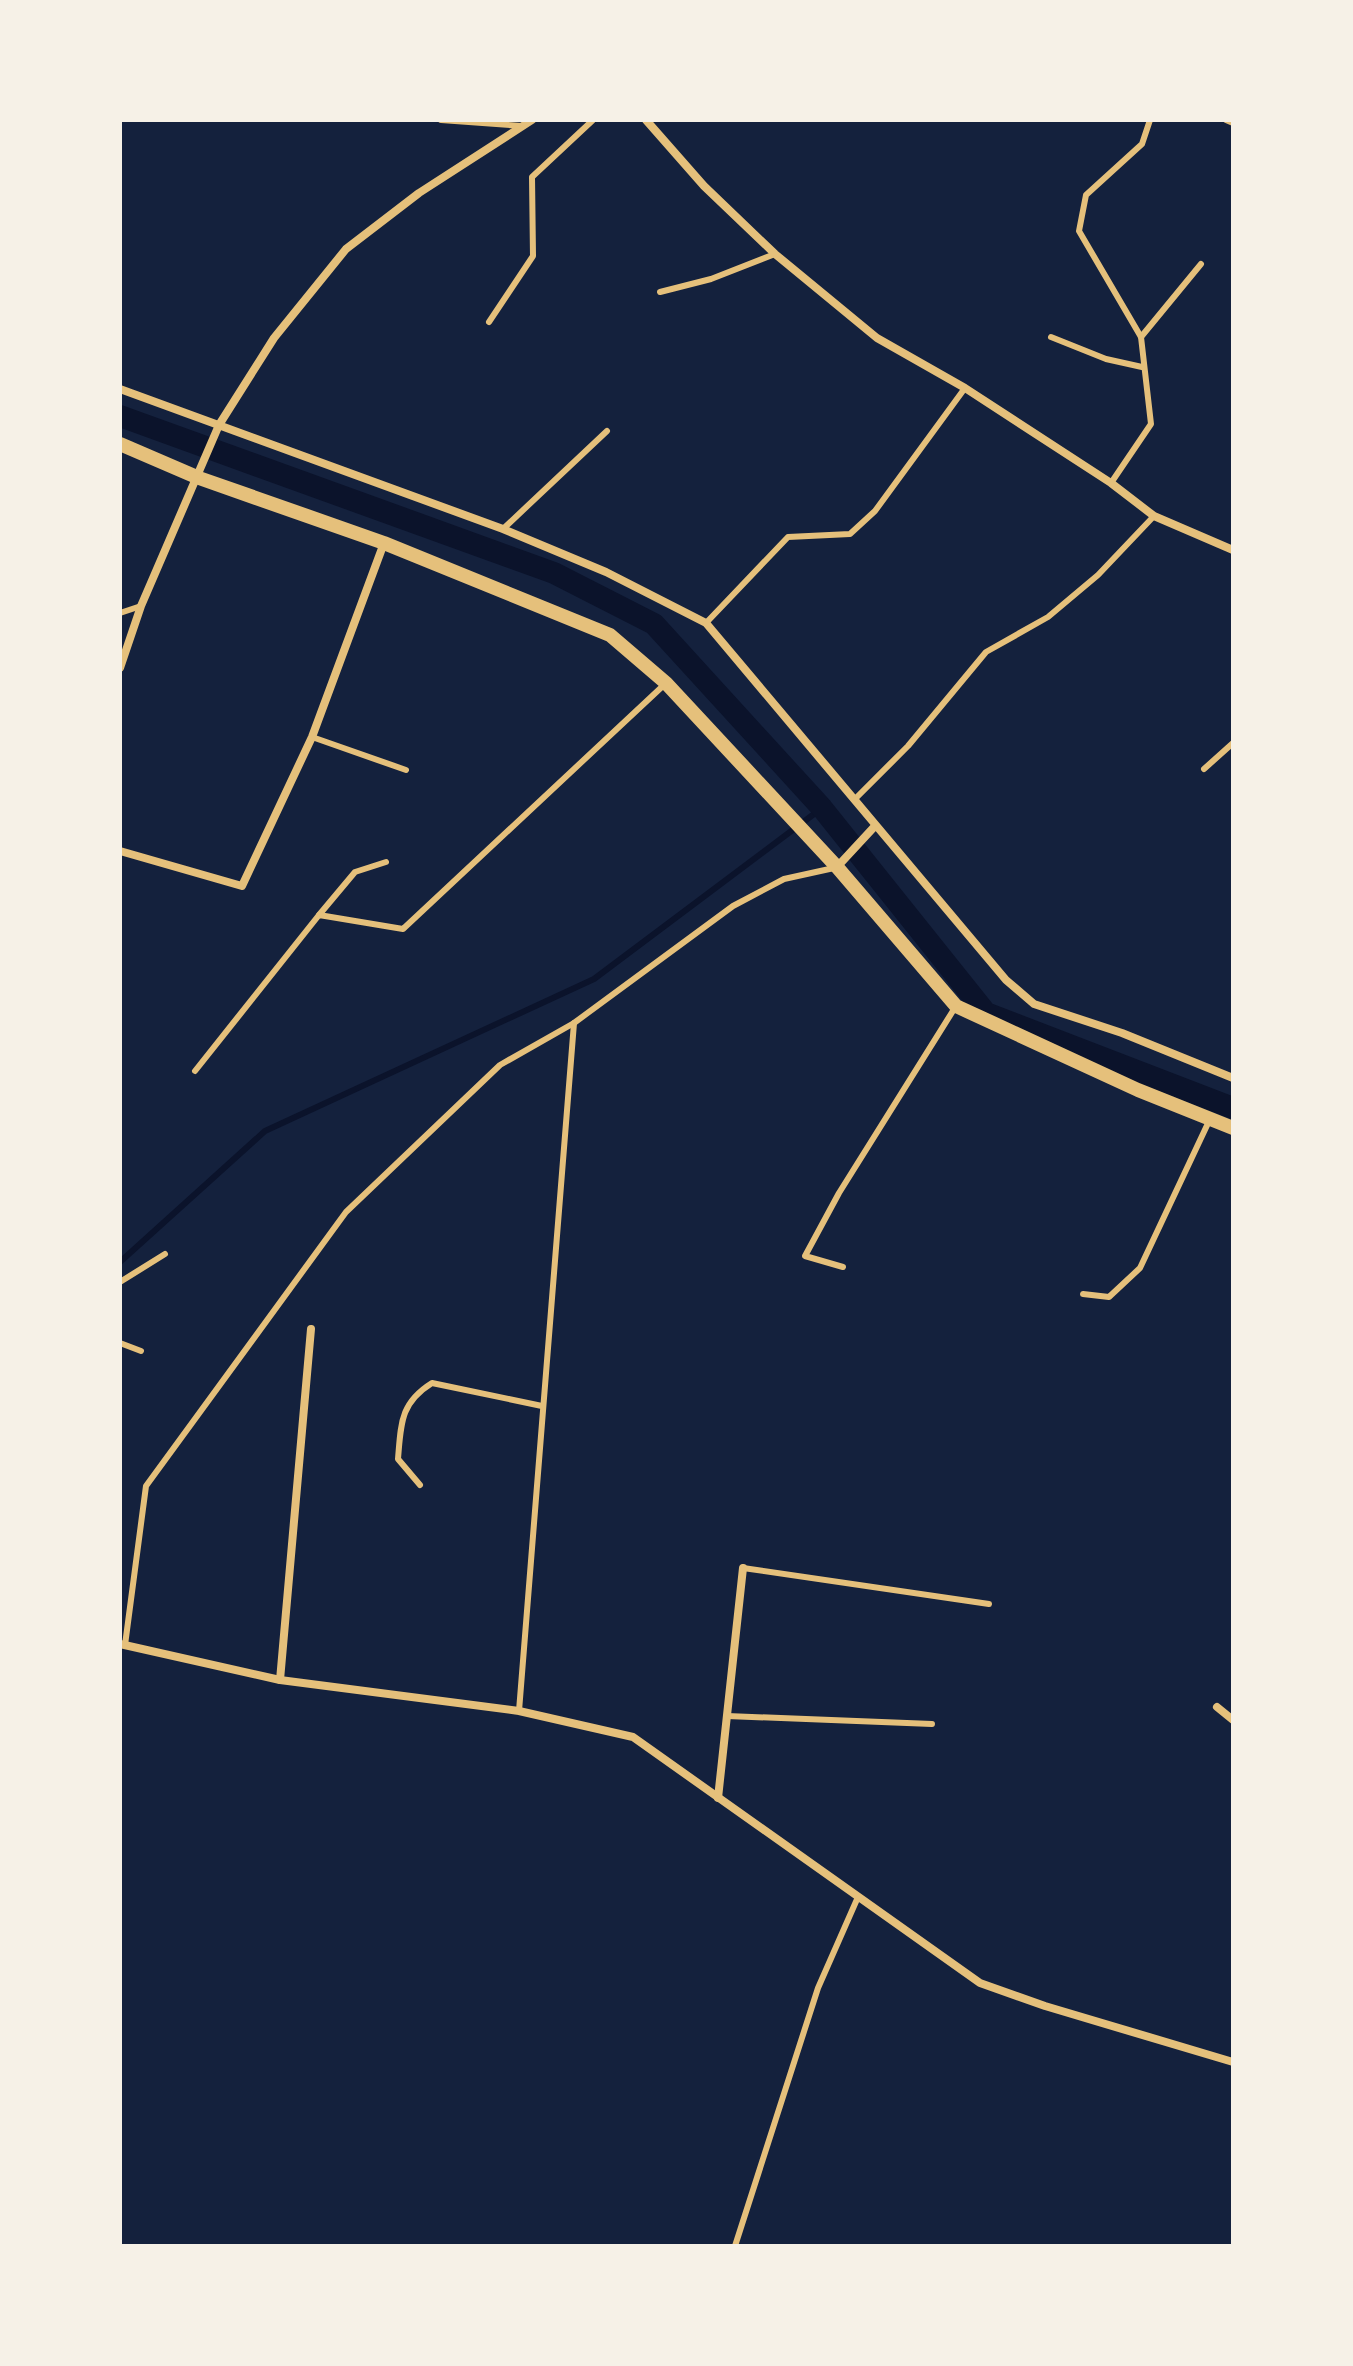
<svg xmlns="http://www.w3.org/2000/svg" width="1353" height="2366" viewBox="0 0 1353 2366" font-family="'Archivo Narrow',sans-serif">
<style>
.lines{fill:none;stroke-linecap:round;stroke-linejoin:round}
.stream{stroke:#0b132b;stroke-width:6}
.canal{stroke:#0b132b;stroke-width:22}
.service{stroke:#e5c07b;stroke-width:6}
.minor{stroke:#e5c07b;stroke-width:8}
.tertiary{stroke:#e5c07b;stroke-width:14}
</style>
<rect width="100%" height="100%" fill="#14213d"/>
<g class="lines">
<path class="stream" d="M120,1262L265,1131L594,979L822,808"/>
<path class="canal" d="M120,416L554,573L654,624L822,808L986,1013L1233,1108"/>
<g class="service">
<path d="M441,120L522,126"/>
<path d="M1226,120L1233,123"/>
<path d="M660,292L711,279L775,254"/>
<path d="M489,322L533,256L532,177L593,120"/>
<path d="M1051,337L1106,359L1142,367"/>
<path d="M1141,337L1201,264"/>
<path d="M1111,483L1151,424L1141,337L1079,231L1086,195L1142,144L1150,120"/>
<path d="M503,529L607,431"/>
<path d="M120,613L141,606"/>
<path d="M706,623L788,537L850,534L875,511L965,388"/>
<path d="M312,737L406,770"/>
<path d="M1204,769L1233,743"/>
<path d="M854,800L908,746L986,652L1048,617L1098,575L1154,516"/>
<path d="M319,915L355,872L386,862"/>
<path d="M195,1071L319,915L403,929L665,684"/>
<path d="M843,1267L805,1256L839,1193L956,1006"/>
<path d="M120,1282L165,1254"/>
<path d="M1083,1294L1109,1297L1140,1268L1210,1119"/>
<path d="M120,1343L141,1351"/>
<path d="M420,1485L398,1459C401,1424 400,1403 432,1383L542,1406"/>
<path d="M743,1568L989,1604"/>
<path d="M125,1645L146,1486L346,1212L500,1065L574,1023L733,906L784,879L834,868"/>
<path d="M519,1711L574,1023"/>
<path d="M727,1716L932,1724"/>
<path d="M735,2246L818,1988L858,1897"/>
</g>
<g class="minor">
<path d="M646,120L704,186L775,254L877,338L965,388L1111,483L1154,516L1233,550"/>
<path d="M120,389L503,529L606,572L706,623L1006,980L1034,1004L1122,1033L1233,1078"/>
<path d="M120,668L141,606L219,425L274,338L346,249L419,193L532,120"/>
<path d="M120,851L242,886L312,737L384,543"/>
<path d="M837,867L875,826"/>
<path d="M120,1644L280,1680L519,1711L633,1737L980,1983L1045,2006L1233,2062"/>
<path d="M280,1680L311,1329"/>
<path d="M1217,1707L1233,1720"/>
<path d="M718,1798L743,1568"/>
</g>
<path class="tertiary" d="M120,444L199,478L384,543L610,635L666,683L837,867L956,1006L1138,1090L1233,1128"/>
</g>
<rect width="1353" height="2366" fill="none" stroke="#f6f1e7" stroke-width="244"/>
</svg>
